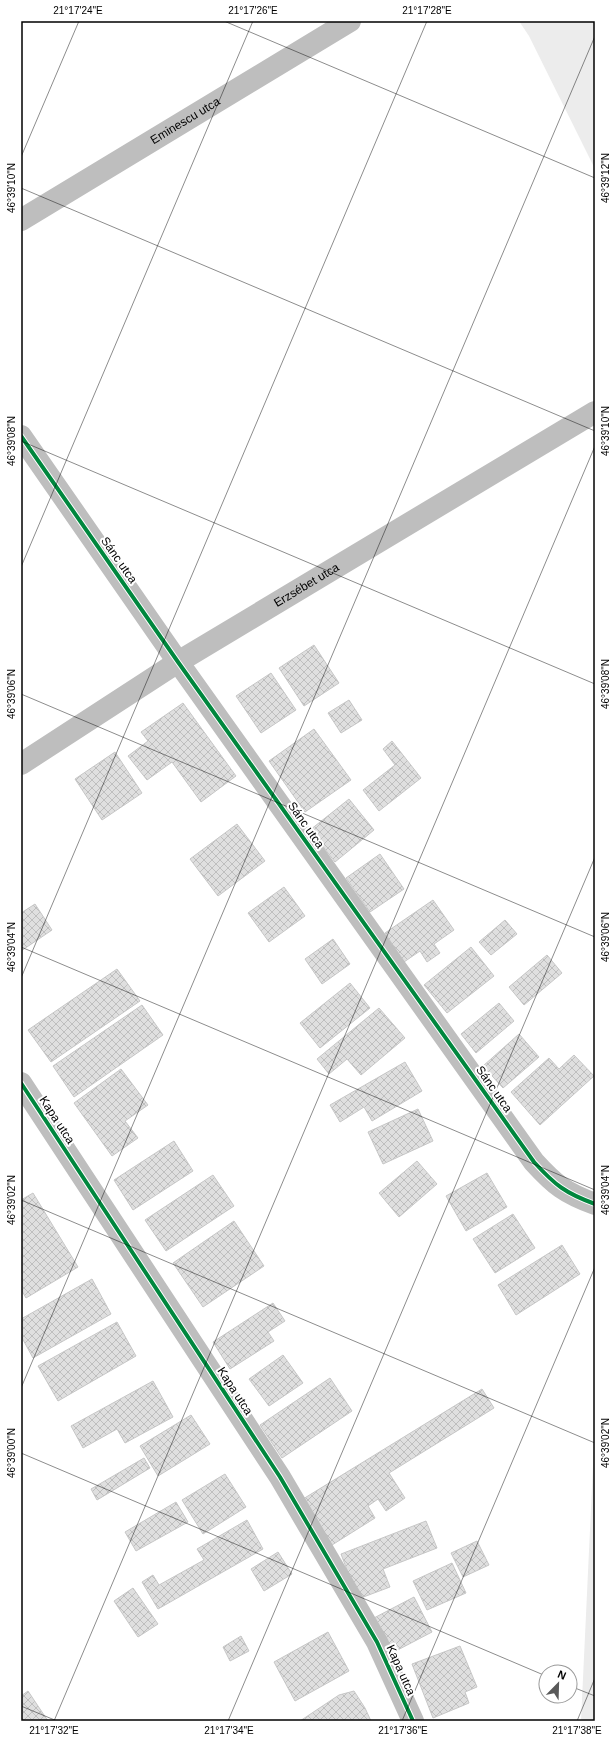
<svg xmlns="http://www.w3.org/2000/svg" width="616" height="1742" viewBox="0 0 616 1742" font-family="Arial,sans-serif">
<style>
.green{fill:#ececec}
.building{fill:url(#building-cross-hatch);stroke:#c7c7c7}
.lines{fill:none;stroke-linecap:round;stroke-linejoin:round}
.minor{stroke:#bebebe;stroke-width:22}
.cycleway-casing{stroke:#fff;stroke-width:6}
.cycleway{stroke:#00873e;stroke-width:4}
.ticks{fill:none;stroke:#000;stroke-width:1;stroke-opacity:0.45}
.labels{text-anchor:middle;stroke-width:4;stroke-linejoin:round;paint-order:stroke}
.street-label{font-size:12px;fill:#000;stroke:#fff}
.neatline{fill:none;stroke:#000;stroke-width:1.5}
.ticks-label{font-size:10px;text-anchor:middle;fill:#000}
</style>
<defs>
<pattern id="building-cross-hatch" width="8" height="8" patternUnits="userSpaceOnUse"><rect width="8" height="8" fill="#dfdfdf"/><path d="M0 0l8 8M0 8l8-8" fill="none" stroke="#bebebe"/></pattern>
</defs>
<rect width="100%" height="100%" fill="#fff"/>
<g class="green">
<path d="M519,21H595V169L529,36Z"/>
<path d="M595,1423V1721H581Z"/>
</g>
<g class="building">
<path d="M314,645L339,683L304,706L279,668Z"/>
<path d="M271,673L296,710L261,733L236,696Z"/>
<path d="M349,700L362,720L341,733L328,713Z"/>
<path d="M183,703L236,776L201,802L172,762L147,780L128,756L148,741L141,732Z"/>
<path d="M314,729L351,780L305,812L269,761Z"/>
<path d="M392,741L421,778L379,811L363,790L395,765L383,749Z"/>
<path d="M115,752L142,793L102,820L75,779Z"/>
<path d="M349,799L374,830L335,862L310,830Z"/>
<path d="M237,824L265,861L218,896L190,859Z"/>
<path d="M380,854L404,889L370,912L346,878Z"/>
<path d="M284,887L305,916L269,942L248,913Z"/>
<path d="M433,900L454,930L434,944L440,953L427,962L420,951L404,962L385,933Z"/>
<path d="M35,904L52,930L21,951V913Z"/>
<path d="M505,920L517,934L491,955L479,942Z"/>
<path d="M333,939L350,964L322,984L305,959Z"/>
<path d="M471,947L494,976L447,1013L424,985Z"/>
<path d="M547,955L562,973L524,1005L509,987Z"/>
<path d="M117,969L140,1001L51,1062L28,1030Z"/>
<path d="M350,983L370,1008L320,1048L300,1023Z"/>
<path d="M499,1003L514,1021L476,1053L461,1034Z"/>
<path d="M142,1005L163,1035L74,1097L53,1066Z"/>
<path d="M379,1008L405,1038L361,1075L347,1059L329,1074L317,1059Z"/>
<path d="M519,1034L539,1057L503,1088L483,1066Z"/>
<path d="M574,1055L594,1076L540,1125L511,1092L549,1058L559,1069Z"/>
<path d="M405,1062L422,1091L372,1121L364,1107L340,1122L330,1105Z"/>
<path d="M121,1069L148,1105L125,1121L138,1138L112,1156L74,1103Z"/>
<path d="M418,1109L433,1141L383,1164L368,1132Z"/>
<path d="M174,1141L193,1171L133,1210L114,1180Z"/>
<path d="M417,1161L437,1184L399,1217L379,1193Z"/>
<path d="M487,1173L507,1207L466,1231L446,1196Z"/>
<path d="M213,1175L234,1206L166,1251L145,1220Z"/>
<path d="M33,1193L78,1267L26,1298L21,1289V1200Z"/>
<path d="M513,1214L535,1248L495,1273L473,1239Z"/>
<path d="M234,1221L264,1266L203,1307L173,1263Z"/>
<path d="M562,1245L580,1274L516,1315L498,1285Z"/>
<path d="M92,1279L111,1314L33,1358L21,1336V1319Z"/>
<path d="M273,1303L285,1321L268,1332L274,1341L230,1369L213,1342Z"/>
<path d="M117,1322L136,1356L58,1401L38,1366Z"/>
<path d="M283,1355L303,1383L269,1406L249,1379Z"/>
<path d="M330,1378L352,1411L282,1458L260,1425Z"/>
<path d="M153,1381L173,1417L125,1443L117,1429L83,1448L71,1426Z"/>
<path d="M482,1389L494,1408L389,1473L405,1498L386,1511L378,1499L368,1506L375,1518L332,1545L303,1499Z"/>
<path d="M191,1415L210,1444L158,1476L140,1446Z"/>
<path d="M144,1458L150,1468L97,1500L91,1489Z"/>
<path d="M225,1474L246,1507L203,1534L182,1500Z"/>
<path d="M176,1502L188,1522L136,1551L125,1532Z"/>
<path d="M247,1520L263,1549L158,1609L142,1582L153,1575L159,1585L204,1560L197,1549Z"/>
<path d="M426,1521L437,1548L383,1569L390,1587L358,1599L341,1554Z"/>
<path d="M477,1541L489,1565L463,1577L451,1553Z"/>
<path d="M278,1552L292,1574L264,1591L251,1569Z"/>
<path d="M452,1563L466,1593L427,1610L413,1581Z"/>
<path d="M133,1588L158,1624L138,1637L114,1601Z"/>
<path d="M414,1597L432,1632L390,1654L372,1619Z"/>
<path d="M328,1632L349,1671L295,1701L274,1662Z"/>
<path d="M241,1636L249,1651L230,1661L223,1647Z"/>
<path d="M460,1646L477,1687L465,1692L469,1703L433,1718L412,1664Z"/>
<path d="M28,1691L48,1721H21V1696Z"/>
<path d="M354,1691L365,1708L371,1721H300L339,1695Z"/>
</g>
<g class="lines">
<g class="minor">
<path id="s1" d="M21,220L350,21"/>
<path d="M21,436L178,662L534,1162C555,1185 565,1193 595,1204"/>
<path id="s2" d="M21,764L178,662L595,412"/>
<path d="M21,1083L280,1477L377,1642L413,1721"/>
</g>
<defs>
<g id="cycleway">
<path d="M21,436L178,662L534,1162C555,1185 565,1193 595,1204"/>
<path d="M21,1083L280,1477L377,1642L413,1721"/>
</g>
</defs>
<use href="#cycleway" class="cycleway-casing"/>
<use href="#cycleway" class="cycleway"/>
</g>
<path class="ticks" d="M224,21L595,178M21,157L79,21M21,188L595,431M21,441L595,684M21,567L253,21M21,694L595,937M21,947L595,1190M21,978L427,21M21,1200L595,1443M21,1388L595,36M21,1453L546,1676M570,1686L595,1696M21,1706L57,1721M54,1721L595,446M228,1721L595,857M402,1721L595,1267M577,1721L595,1678"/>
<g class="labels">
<g class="street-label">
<text dy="4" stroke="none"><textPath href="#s1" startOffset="192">Eminescu utca</textPath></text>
<text transform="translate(119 560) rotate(55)" y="4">Sánc utca</text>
<text dy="4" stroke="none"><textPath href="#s2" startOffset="337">Erzsébet utca</textPath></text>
<text transform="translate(306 825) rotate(55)" y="4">Sánc utca</text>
<text transform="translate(494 1089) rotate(55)" y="4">Sánc utca</text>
<text transform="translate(57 1120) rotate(57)" y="4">Kapa utca</text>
<text transform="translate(235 1391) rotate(57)" y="4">Kapa utca</text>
<text transform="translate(401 1670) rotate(66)" y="4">Kapa utca</text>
</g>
</g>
<rect width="616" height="1742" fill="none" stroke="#ffffff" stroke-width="44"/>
<g transform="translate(558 1684) rotate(23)"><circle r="19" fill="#ffffff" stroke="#999999"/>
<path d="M0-3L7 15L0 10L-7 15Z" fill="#595959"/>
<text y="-6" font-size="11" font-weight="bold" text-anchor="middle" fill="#000000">N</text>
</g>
<rect x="22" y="22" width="572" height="1698" class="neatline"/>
<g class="ticks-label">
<text x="78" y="14">21°17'24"E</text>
<text x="253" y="14">21°17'26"E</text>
<text x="427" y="14">21°17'28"E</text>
<text transform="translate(605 178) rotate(-90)" y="4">46°39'12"N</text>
<text transform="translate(11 188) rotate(-90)" y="4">46°39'10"N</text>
<text transform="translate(605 431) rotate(-90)" y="4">46°39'10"N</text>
<text transform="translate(11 441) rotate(-90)" y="4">46°39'08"N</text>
<text transform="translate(605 684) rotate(-90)" y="4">46°39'08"N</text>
<text transform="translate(11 694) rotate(-90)" y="4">46°39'06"N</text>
<text transform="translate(605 937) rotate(-90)" y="4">46°39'06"N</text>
<text transform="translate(11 947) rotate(-90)" y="4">46°39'04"N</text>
<text transform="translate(605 1190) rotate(-90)" y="4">46°39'04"N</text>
<text transform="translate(11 1200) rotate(-90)" y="4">46°39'02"N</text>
<text transform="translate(605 1443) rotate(-90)" y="4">46°39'02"N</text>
<text transform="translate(11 1453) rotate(-90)" y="4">46°39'00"N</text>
<text x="54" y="1734">21°17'32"E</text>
<text x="229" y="1734">21°17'34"E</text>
<text x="403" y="1734">21°17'36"E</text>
<text x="577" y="1734">21°17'38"E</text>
</g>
</svg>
